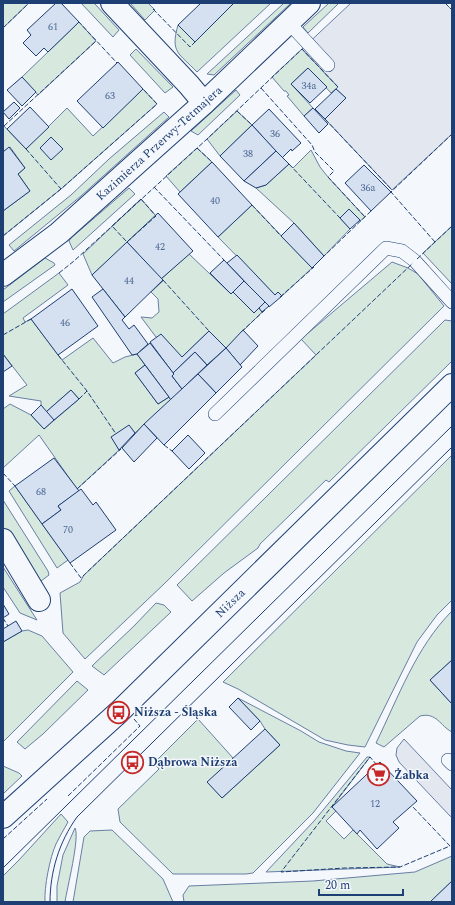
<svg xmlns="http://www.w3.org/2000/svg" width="455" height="905" viewBox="0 0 455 905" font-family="Spectral,serif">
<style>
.green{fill:#d7e8df;stroke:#687fa3}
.parking{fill:#e3e8f0;stroke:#687fa3}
.building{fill:#d5e0f0;stroke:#1d3f73}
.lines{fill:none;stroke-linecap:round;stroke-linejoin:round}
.lane-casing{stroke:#1d3f73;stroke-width:14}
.street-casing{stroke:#1d3f73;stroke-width:24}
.secondary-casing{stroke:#1d3f73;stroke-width:24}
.lane{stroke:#f4f7fb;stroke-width:13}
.street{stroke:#f4f7fb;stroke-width:22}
.secondary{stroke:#f4f7fb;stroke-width:22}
.tram{stroke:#1d3f73;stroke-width:1}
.fence{stroke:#1d3f73;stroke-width:1;stroke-dasharray:5 2;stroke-linecap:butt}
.labels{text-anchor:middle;stroke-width:3;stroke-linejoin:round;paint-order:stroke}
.number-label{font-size:10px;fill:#4b6792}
.street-label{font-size:12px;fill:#1d3f73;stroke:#f4f7fb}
.poi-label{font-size:12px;font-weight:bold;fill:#1d3f73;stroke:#f4f7fb;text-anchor:start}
</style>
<rect width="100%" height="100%" fill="#f4f7fb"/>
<g class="green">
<path d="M3,3H29L3,28Z"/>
<path d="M81,3H94L119,30L113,37Z"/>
<path d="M130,3H148L155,10L145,20Z"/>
<path d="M234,3H271L197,72C179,53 170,53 178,25L195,42Z"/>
<path d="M284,3H291L214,75L207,74Z"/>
<path d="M329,3H339L308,33L303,27Z"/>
<path d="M79,22L96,41L38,95L22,77Z"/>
<path d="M136,49L173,87L165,93L130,55Z"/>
<path d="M302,49L338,87L331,93L308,68L291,84L313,108L304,116L287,96L289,95L286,91H284L272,77Z"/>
<path d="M143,89L157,104L61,189L3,236V211L30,191L18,174L25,168L10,147L3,152V125L26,149L67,108L93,136Z"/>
<path d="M236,90L240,95L198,135L191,131Z"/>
<path d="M237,111L252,125L220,156L207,139Z"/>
<path d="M164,112L169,117L81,196L14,251L9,245L71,195L109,159Z"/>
<path d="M197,148L212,162L180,192L166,176Z"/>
<path d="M311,150L320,167L328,177L365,217L360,221L349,209L340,218L350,229L324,256L294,223L256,188L266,185L289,164L293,168Z"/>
<path d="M129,188L135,194L73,250L69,241L71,238Z"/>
<path d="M141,199L156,216L92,275L83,254Z"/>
<path d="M252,205L312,268L282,296L278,292L275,295L218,237Z"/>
<path d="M452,226V284L423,253Z"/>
<path d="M189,254L231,294L233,292L254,313L259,308L262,312L226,348L209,331L182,357L156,337L141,317L152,318L159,312L158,299L151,292L163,281L161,279Z"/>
<path d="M45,258L54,263L55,265L3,302V290Z"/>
<path d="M392,262L408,268L418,274L444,306L164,584L85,659L63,633L60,593L80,582L84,575L316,355L301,339Z"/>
<path d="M59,273L68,285L23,318L25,322L31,319L62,360L93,338L113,363L125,357L137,354L145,365L135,373L158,404L169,397L171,400L135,433L129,426L112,437L119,450L77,489L39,435L3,468V409L10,404L31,415L44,429L79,399L71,390L46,412L41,405V401L9,396L27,385L3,354V314Z"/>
<path d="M445,320L452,321V361L329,482L326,480L260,544L258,548L224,573L192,601L177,585Z"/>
<path d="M452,455V600L437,615L417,642L365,747L348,745L325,740L238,689L223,682Z"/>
<path d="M15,486L68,560L57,568L9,491Z"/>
<path d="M3,500L48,571L49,575L37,584L3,527Z"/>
<path d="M3,567L37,620L20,613L3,587Z"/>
<path d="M156,603L164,605L171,612L104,675L92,666L134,626Z"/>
<path d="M452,611V660L430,680L452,704V732C440,726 437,712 420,716L384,747L376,743C398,698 416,647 452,611Z"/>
<path d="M28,630L42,636L73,672L3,742V642L22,631Z"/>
<path d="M77,681L88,690L43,734L25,749L17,742Z"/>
<path d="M238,698L301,731L319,742L346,751L360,753L313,813L253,873L246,874H173L120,822L118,809L159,769L154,763L198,719L233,758L208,782L222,798L280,745L265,729L260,721Z"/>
<path d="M367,757H370L332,807L336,811L326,821L344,839L353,830L387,864L400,867L266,872L314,821Z"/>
<path d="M3,766L19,773L22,776L3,794Z"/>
<path d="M61,814L68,822C64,829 60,836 56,844C50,857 44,887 45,902H3V876L19,860Z"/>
<path d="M75,828C80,838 67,888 65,902H57V886L63,855Z"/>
<path d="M112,830L163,879L173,902H73L84,837L90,831Z"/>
<path d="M452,856V881L430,902H184L183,895L189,886L313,881L415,872Z"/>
</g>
<g class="parking">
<path d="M351,3H445L452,10V134L392,190L325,119L346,98L336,89L338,87L302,49Z"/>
<path d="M404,739L452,790V817L450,816L399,762L396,755L397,748Z"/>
</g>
<g class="building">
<path d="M56,3H61L79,22L48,52L44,48L36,56L23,43L31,35L27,30Z"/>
<path d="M201,3H234L195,42L178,25Z"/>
<path d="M118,62L143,89L103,128L77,101Z"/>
<path d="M308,68L327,87L310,103L291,84Z"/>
<path d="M22,77L36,92L22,106L7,90Z"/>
<path d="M336,89L346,98L325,119L315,109Z"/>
<path d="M14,102L20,108L9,119L3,112Z"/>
<path d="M30,107L49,127L26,149L7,129Z"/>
<path d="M313,108L328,124L319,133L304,116Z"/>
<path d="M269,109L301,143L292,151L291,149L282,158L252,125Z"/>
<path d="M252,125L276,151L244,181L220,156Z"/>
<path d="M51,137L63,149L51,160L40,148Z"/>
<path d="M9,147L25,168L18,174L30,191L3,211V152Z"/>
<path d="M276,151L289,164L266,185L256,188L244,181Z"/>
<path d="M212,162L252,205L218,237L178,194Z"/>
<path d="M364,165L391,192L371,211L345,183Z"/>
<path d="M349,209L360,220L350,229L340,218Z"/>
<path d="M158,213L193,251L161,279L127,242Z"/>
<path d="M294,223L324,256L312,268L281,236Z"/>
<path d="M127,242L163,280L125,317L92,275Z"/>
<path d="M237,255L275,295L278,292L282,296L269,307L227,263Z"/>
<path d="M224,260L244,281L231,294L210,273Z"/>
<path d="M244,281L265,302L254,313L233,292Z"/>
<path d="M72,289L98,326L58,355L31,319Z"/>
<path d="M103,289L125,317L122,320L129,329L134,325L148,344L137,354L132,355L92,297Z"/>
<path d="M265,302L269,306L262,312L259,308Z"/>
<path d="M243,330L258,346L240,365L226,348Z"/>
<path d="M209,331L226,348L207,365L195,352L173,373L150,342L161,334L182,357Z"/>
<path d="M150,343L174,374L172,376L182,389L171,400L137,354Z"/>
<path d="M226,348L242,367L216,393L198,374Z"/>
<path d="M195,352L207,365L182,389L172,376L174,374L173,373Z"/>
<path d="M3,354L12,366L3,372Z"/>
<path d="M145,365L169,397L158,404L135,373Z"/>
<path d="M198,374L216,393L164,445L144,424Z"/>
<path d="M71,390L79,399L54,420L46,412Z"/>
<path d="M41,405L54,420L44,429L31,415Z"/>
<path d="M144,424L157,438L134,462L122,448Z"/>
<path d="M129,425L135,433L119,450L111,437Z"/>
<path d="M188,435L205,453L189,469L172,451Z"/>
<path d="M54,458L79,491L58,506L61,510L42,524L15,486Z"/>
<path d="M81,489L93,505L96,502L116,530L70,563L42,524L61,510L58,506Z"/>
<path d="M3,604L9,614L3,618Z"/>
<path d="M16,621L22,631L3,642V629Z"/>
<path d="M452,660V704L430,680Z"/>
<path d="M238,698L260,721L251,730L229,707Z"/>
<path d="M265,729L280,745L222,798L207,782Z"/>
<path d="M380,762L417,801L393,822L399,828L377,849L360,830L357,834L332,807Z"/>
<path d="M452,881V902H430Z"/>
</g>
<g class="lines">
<defs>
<g id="lane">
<path d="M289,23L328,65"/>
<path d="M215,414L386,248L402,251L415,261L452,302"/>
<path d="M448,760L452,764"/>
</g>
<g id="street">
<path d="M112,3L189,85L204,103"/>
<path d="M3,275L59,233L128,171L204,103L309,3"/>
<path d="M3,540L39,600"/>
</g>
<path id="secondary" d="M3,817L119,712L452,385"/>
</defs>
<use href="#lane" class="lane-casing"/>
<use href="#street" class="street-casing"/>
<use href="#secondary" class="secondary-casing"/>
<use href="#lane" class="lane"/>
<use href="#street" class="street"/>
<use href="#secondary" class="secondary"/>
<g class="tram">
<path d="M3,868L452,426"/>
<path d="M50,902C50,872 59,842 77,817L452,447"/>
</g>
<g class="fence">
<path d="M445,3L452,10"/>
<path d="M153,9L190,47L195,42"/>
<path d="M78,21L117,63"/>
<path d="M3,28L29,3"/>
<path d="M261,88L312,145L315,152L334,171L328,177L365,217"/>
<path d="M237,111L252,125"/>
<path d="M325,119L392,190"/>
<path d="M4,126L96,41"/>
<path d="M197,148L212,162"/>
<path d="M26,149L61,189"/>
<path d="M289,164L340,218"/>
<path d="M154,187L224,260"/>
<path d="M141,199L156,216L127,242L112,226Z"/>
<path d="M252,205L281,236"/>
<path d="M3,236L61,189L157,104L143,89"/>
<path d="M435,242L391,192L452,134"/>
<path d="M322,258L371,211"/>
<path d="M417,259L452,226"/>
<path d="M59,273L74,261L207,139L302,49L338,87L336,89"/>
<path d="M163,280L209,331"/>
<path d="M280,297L314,267"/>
<path d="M241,332L265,310"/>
<path d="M3,335L31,319"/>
<path d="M58,355L87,391L116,434"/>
<path d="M79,399L87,391"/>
<path d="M164,445L172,451"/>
<path d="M3,473L15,486"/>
<path d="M77,489L121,449"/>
<path d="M70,563L81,578L84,575L413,263"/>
<path d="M3,618L8,626"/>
<path d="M377,765L370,757L281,872L345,868L400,867L450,846L412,806"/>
<path d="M68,796L140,726L134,719"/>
<path d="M3,839L47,799"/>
</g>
</g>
<defs>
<symbol id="bus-ring" viewBox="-11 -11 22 22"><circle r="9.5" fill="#f4f7fb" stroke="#c62828" stroke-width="1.5"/><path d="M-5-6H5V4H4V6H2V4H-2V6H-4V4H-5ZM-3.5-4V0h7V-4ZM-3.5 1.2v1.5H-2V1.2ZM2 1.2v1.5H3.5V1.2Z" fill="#c62828"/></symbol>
<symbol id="supermarket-ring" viewBox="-11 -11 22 22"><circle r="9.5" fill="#f4f7fb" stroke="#c62828" stroke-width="1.5"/><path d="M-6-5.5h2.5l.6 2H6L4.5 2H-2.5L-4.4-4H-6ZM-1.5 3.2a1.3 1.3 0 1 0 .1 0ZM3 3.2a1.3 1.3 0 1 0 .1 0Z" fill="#c62828"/></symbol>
</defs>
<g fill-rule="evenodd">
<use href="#bus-ring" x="106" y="700" width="25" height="25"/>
<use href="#bus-ring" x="120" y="750" width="25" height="25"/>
<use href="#supermarket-ring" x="366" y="762" width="25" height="25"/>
</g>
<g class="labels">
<g class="number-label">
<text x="53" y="30">61</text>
<text x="309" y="89">34a</text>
<text x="110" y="99">63</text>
<text x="275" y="137">36</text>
<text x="248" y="157">38</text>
<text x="368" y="191">36a</text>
<text x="215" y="204">40</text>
<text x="160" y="250">42</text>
<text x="129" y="284">44</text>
<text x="65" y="326">46</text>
<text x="41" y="495">68</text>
<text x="68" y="533">70</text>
<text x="375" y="807">12</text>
</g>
<g class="street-label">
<text transform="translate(159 143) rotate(-42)" y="4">Kazimierza Przerwy-Tetmajera</text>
<text transform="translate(230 603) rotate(-44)" y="4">Niższa</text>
</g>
<g class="poi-label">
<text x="134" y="716">Niższa - Śląska</text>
<text x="148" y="766">Dąbrowa Niższa</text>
<text x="394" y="779">Żabka</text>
</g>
</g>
<rect width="455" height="905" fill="none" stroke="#1d3f73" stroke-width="8"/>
<path d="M319 889v6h84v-6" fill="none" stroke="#1d3f73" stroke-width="2"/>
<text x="325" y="889" font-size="12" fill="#1d3f73" stroke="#f4f7fb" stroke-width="3" paint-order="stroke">20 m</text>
</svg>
